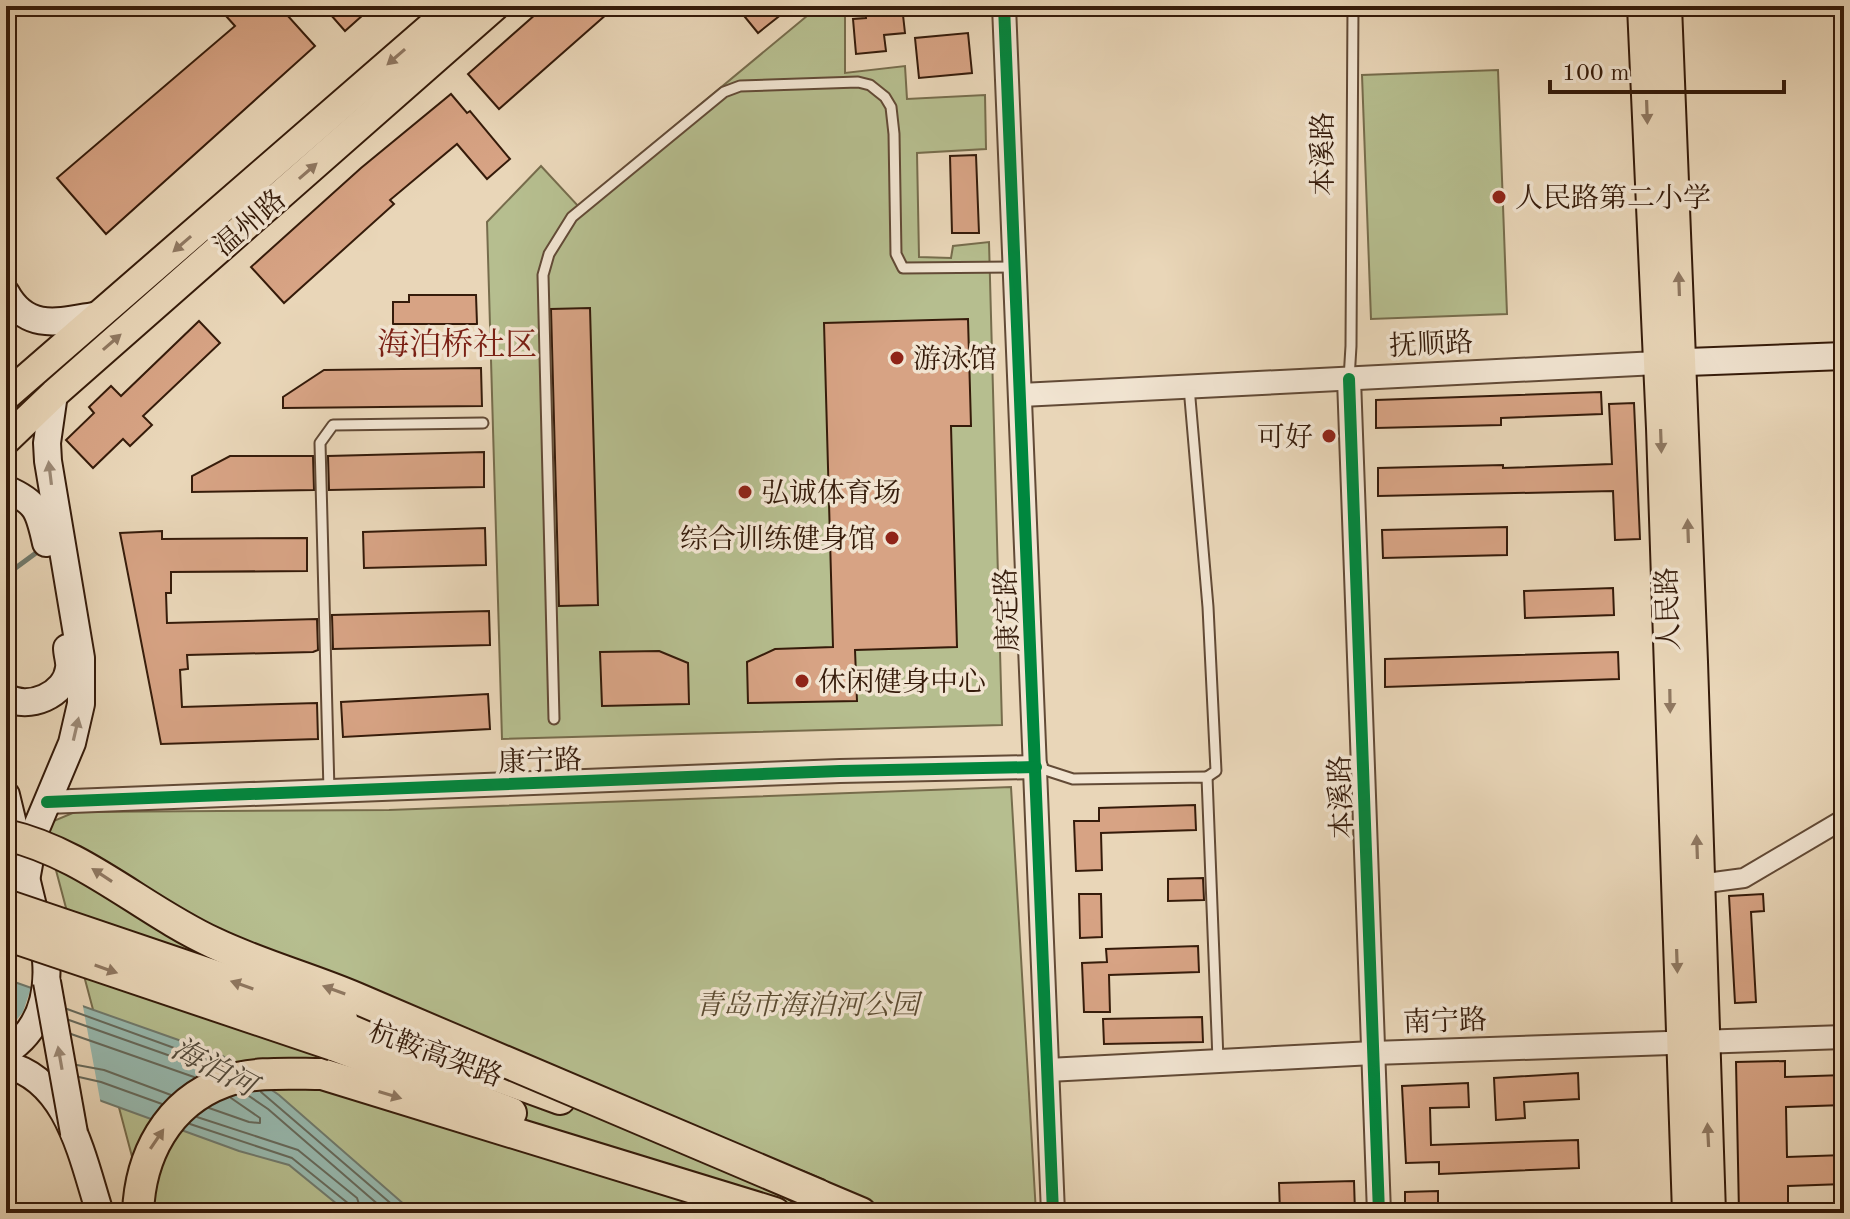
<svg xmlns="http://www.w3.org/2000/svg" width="1850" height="1219" viewBox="0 0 1850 1219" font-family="'Old Standard TT','Noto Serif SC',serif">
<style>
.green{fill:#b6be8f;stroke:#766c4c;stroke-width:2}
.water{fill:#97b9af;stroke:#707a6d;stroke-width:2}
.pier{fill:#e9d6b8}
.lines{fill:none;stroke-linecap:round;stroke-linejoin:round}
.shore{stroke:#666a5c;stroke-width:2}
.stream{stroke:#707a6d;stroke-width:5}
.building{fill:#d7a384;stroke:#351b0a;stroke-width:2}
.service-casing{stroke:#624a36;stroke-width:13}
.minor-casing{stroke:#624a36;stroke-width:22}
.tertiary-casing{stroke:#624a36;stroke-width:26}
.secondary-casing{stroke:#351b0a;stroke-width:30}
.primary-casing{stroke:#351b0a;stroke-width:32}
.trunk-casing{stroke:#351b0a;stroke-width:34}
.service{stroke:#f1e4d1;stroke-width:9}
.minor{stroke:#f1e4d1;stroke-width:18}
.tertiary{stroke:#f1e4d1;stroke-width:22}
.secondary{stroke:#f1e4d1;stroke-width:26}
.primary{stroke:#e9d6b8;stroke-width:28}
.trunk{stroke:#e9d6b8;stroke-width:30}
.secondary-bridge-casing{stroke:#351b0a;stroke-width:30;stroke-linecap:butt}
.trunk-bridge-casing{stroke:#351b0a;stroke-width:34;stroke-linecap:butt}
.secondary-bridge{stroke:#f1e4d1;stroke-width:26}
.trunk-bridge{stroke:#e9d6b8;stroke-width:30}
.cycleway-casing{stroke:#f1e4d1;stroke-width:17}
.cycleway{stroke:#00873e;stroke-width:12}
.oneway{fill:#8f7861}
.oneway2{fill:#9c8a77}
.poi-dot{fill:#8f2418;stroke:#f1e4d1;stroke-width:3}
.labels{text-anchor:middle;stroke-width:7;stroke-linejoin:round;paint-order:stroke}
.street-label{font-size:28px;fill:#351b0a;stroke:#f1e4d1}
.poi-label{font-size:28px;fill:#351b0a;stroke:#f1e4d1;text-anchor:start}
.park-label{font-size:28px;font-style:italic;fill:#5c4c32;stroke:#f1e4d1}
.water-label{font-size:30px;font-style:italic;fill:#524a3c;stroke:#f1e4d1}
.quarter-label{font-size:32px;fill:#7a1f14;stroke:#f1e4d1}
</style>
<rect width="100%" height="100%" fill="#e9d6b8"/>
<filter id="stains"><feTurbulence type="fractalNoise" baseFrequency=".0025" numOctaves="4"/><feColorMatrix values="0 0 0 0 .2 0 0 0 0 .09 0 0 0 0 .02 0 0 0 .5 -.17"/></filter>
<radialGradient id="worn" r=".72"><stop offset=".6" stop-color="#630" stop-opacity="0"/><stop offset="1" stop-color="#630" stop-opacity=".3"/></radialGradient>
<g class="green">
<path d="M819,6H845V73L905,66L907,99L985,95L986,149L917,153L919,257L951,258L953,246L989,242L1002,725L502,739L487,222L541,166L578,206Z"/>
<path d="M1498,70L1507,314L1371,319L1362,75Z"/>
<path d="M1011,787L1036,1213H147L44,825L75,812L389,810Z"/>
</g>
<path class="water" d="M6,979L221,1055L279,1095L414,1213H348L289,1165L239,1151L96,1099L6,1080Z"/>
<path class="pier" d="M32,985L82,1001L101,1105L60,1096L6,1077V1033L23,1012Z"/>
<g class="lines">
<g class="shore">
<path d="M67,1009L221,1065"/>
<path d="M69,1020L210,1070"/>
<path d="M71,1034L194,1077"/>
<path d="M77,1065L104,1070L171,1095"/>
<path d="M79,1077L101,1082L162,1104"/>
<path d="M261,1092L402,1213"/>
<path d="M246,1094L268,1109L388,1213"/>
<path d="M209,1108L249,1122L260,1123V1118L231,1098"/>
<path d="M197,1117L298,1150L357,1198L362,1213"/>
<path d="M190,1124L292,1158L349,1204L352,1213"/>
</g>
<path class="stream" d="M6,575L40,550"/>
</g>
<g class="building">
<path d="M217,6H279L315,46L106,234L57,178L235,26Z"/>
<path d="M323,6H373L345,31Z"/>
<path d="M545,6H616L499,109L468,74Z"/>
<path d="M736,6H792L758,33Z"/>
<path d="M865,6H902L905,33L884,35L886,51L856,54L853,19L866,18Z"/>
<path d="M968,33L972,73L919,78L915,38Z"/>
<path d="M451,94L467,113L470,111L510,159L487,179L457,144L390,200L394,204L284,303L251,267L361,168Z"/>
<path d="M976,155L979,233H952L950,156Z"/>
<path d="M409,295H476L477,324H393V302H409Z"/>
<path d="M590,308L598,605L559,606L551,309Z"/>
<path d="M968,319L971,426H951L957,647L855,650L857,701L748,703L747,662L775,649L833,647L824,323Z"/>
<path d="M199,321L220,343L143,416L152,425L130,446L123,439L93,468L66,440L94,413L89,407L111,386L121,396Z"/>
<path d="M481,368L482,406L283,408V397L324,370Z"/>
<path d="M1601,392L1602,414L1501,418V425L1376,428V400Z"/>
<path d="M1634,403L1640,539L1615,540L1613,491L1378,496V468L1503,465V468L1612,464L1609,404Z"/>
<path d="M484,452V487L329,490L328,456Z"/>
<path d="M230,456H313L314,490L192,492V476Z"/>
<path d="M1507,527V555L1383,558L1382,530Z"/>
<path d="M485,528L486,565L364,568L363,532Z"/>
<path d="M162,531V539L307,538V571L171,572V593H166L167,623L317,619L318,650L313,652L187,655L188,669L180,670L182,707L317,703L318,739L161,744L120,533Z"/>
<path d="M1613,588L1614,615L1525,618L1524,591Z"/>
<path d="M489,611L490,645L333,649L332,615Z"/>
<path d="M659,651L688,663L689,704L602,706L600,652Z"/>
<path d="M1618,652L1619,679L1385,687V659Z"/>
<path d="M488,694L490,729L343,737L341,702Z"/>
<path d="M1195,805L1196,830L1101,833L1102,870L1076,871L1074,821H1099V808Z"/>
<path d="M1203,878L1204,900L1168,901V879Z"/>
<path d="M1079,894H1101L1102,937L1080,938Z"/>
<path d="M1763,894L1764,911L1751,912L1756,1002L1735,1003L1729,896Z"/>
<path d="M1198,946L1199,972L1109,975L1110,1012H1084L1082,963L1107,962L1106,949Z"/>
<path d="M1202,1017L1203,1042L1104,1044L1103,1019Z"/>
<path d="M1785,1061V1077L1844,1075V1105L1786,1107L1787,1157L1844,1155V1184L1788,1186V1213H1739L1736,1062Z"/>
<path d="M1578,1073L1579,1099L1524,1102L1525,1118L1496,1120L1494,1078Z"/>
<path d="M1468,1083L1469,1107L1430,1108L1431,1145L1578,1140L1579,1168L1439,1174V1162L1406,1163L1402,1086Z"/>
<path d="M1354,1181L1355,1213H1280L1279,1183Z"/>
<path d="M1438,1191V1213H1405V1192Z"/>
</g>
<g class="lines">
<defs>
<g id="service">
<path d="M1349,379L1351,346L1353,6"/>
<path d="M1189,387L1208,607L1216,771L1207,777"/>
<path d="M554,719L543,275L549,254L572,217L724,92L740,86L858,82L870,85L885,97L891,107L894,134L896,254L903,268L1013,267"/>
<path d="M1036,767L1073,779L1207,777L1218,1060"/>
<path d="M329,791L320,443L333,425L483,423"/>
</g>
<path id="minor" d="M1699,884L1744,878L1844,819"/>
<g id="tertiary">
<path d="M1004,6L1053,1213"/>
<path d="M1349,379L1379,1213"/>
<path d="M1021,395L1657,363"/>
<path d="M47,802L840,771L1036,767"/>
<path d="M1048,1070L1373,1053L1844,1037"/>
</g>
<g id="secondary">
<path d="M6,293C28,333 61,321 99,315"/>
<path d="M1661,363L1844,356"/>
<path d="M6,489C37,502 39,511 46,543"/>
<path d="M6,697C28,711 66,695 69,668C70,662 67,654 67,648"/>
<path d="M6,795L46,960C49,997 39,1031 6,1052"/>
<path d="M27,875L35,831L72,743L81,704V658L48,461L47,443L54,394"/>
<path d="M6,1065C69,1079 83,1161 100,1213"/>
</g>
<g id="primary">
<path d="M1642,6L1661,428L1687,1213"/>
<path d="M1667,6L1693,662L1711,1213"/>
<path d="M6,396L455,6"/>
<path d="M6,440L54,394L495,6"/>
</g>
<g id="trunk">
<path d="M342,1019L560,1099"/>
<path d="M333,1045L511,1113"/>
<path d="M797,1186L861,1213"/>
<path d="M138,1213C140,1156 167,1103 224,1082C253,1071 291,1074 322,1074L775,1213"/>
</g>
</defs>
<use href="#service" class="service-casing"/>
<use href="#minor" class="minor-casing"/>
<use href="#tertiary" class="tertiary-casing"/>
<use href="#secondary" class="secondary-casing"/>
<use href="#primary" class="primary-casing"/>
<use href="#trunk" class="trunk-casing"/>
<use href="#service" class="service"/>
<use href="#minor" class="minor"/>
<use href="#tertiary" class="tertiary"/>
<use href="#secondary" class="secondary"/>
<use href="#primary" class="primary"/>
<use href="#trunk" class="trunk"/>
<defs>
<path id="secondary-bridge" d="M47,982L74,1133"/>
<g id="trunk-bridge">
<path d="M6,835C85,853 142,910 214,943C260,965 309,978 356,998C510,1064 664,1129 819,1195"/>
<path d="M6,905L342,1019"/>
<path d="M6,935L333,1045"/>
</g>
</defs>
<use href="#secondary-bridge" class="secondary-bridge-casing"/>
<use href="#trunk-bridge" class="trunk-bridge-casing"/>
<use href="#secondary-bridge" class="secondary-bridge"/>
<use href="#trunk-bridge" class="trunk-bridge"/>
<defs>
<g id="cycleway">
<path d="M1004,6L1053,1213"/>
<path d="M1349,379L1379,1213"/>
<path d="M47,802L840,771L1036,767"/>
</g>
</defs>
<use href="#cycleway" class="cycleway-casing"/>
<use href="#cycleway" class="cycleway"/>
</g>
<defs><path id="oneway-solid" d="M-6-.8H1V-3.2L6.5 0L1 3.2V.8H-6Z" transform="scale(2)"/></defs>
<g class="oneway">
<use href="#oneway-solid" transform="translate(396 57) rotate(139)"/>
<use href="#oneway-solid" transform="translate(1647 112) rotate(88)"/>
<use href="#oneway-solid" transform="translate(308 171) rotate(-41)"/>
<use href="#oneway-solid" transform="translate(182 244) rotate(139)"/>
<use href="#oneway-solid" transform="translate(1679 284) rotate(-92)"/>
<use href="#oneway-solid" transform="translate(112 342) rotate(-41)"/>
<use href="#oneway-solid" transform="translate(1661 441) rotate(88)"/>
<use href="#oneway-solid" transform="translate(1688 531) rotate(-92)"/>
<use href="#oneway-solid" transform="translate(1670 701) rotate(89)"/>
<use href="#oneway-solid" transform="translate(1697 847) rotate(-92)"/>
<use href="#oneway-solid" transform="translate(102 875) rotate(-147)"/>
<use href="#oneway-solid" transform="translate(1677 961) rotate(88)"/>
<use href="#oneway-solid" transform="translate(106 969) rotate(19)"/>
<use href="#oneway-solid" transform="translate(242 985) rotate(-161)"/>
<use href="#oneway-solid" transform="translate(334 990) rotate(-160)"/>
<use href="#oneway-solid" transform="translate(390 1095) rotate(17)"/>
<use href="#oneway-solid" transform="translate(1708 1135) rotate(-93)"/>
<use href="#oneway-solid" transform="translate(157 1139) rotate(-56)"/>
</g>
<g class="oneway2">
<use href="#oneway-solid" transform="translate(50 473) rotate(-97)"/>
<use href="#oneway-solid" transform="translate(76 729) rotate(-77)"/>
<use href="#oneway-solid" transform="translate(60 1058) rotate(-100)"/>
</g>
<g class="poi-dot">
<circle cx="1499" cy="197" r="8"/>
<circle cx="897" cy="358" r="8"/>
<circle cx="1329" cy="436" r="8"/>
<circle cx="745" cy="492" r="8"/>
<circle cx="892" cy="538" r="8"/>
<circle cx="802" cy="681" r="8"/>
</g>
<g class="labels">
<g class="street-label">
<text transform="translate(1322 154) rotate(-90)" y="10">本溪路</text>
<text transform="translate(249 222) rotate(-41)" y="10">温州路</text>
<text transform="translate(1431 343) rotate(-3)" y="10">抚顺路</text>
<text transform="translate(1667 609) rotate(-92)" y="10">人民路</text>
<text transform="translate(1006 610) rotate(-92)" y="10">康定路</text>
<text transform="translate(540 760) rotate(-2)" y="10">康宁路</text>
<text transform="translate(1340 797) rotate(-92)" y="10">本溪路</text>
<text transform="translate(1445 1020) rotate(-2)" y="10">南宁路</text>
<text transform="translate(436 1053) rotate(20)" y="10">杭鞍高架路</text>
</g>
<g class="poi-label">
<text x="1515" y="207">人民路第二小学</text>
<text x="913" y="368">游泳馆</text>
<text x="1313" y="446" text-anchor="end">可好</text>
<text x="761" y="502">弘诚体育场</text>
<text x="876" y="548" text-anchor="end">综合训练健身馆</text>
<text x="818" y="691">休闲健身中心</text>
</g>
<g class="park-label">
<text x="807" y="1014">青岛市海泊河公园</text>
</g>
<g class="water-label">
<text transform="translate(214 1067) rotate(28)" y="10">海泊河</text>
</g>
<g class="quarter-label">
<text x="457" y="355">海泊桥社区</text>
</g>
</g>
<rect width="1850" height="1219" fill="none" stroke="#e9d6b8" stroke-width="32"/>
<rect x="8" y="8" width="1834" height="1203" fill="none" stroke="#351b0a" stroke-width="4"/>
<rect x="16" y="16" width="1818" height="1187" fill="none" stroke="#351b0a" stroke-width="2"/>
<path d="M1550 80v12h234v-12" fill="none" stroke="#351b0a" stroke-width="4"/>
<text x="1562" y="80" font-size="24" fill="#351b0a" stroke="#f1e4d1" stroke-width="6" paint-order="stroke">100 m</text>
<rect width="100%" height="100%" filter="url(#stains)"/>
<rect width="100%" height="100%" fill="url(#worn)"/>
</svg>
